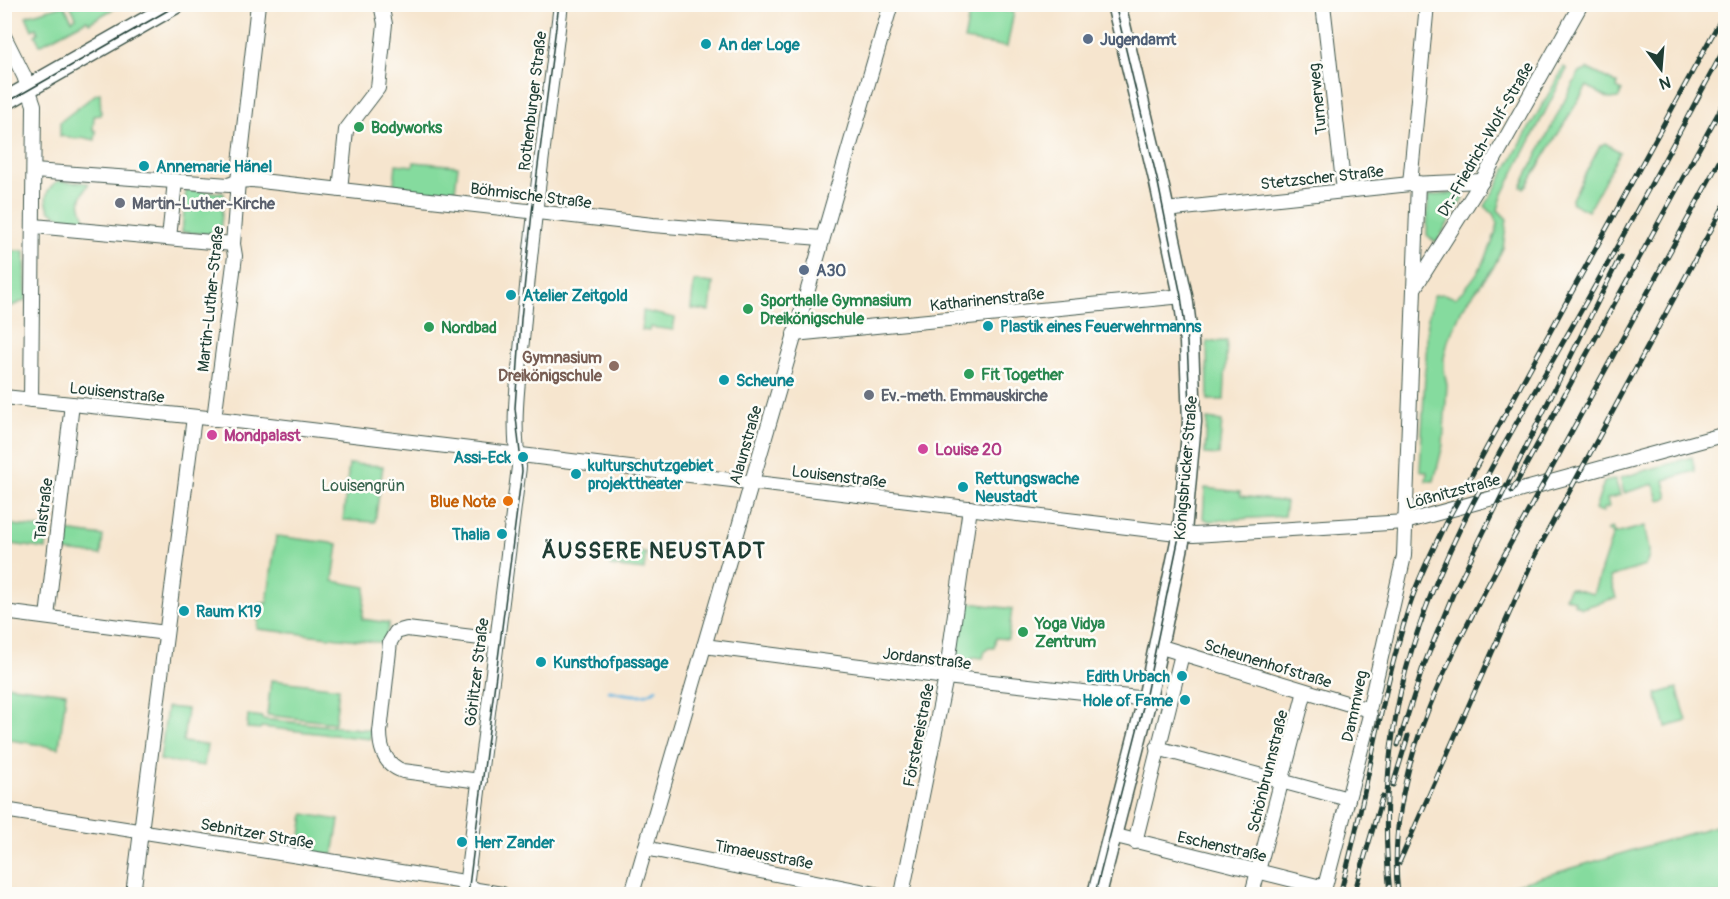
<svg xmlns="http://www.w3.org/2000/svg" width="1730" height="899" viewBox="0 0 1730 899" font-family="Pangolin,sans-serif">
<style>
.green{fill:#85db9e;stroke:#528c69;stroke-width:1.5}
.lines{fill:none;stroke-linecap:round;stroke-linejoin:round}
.stream{stroke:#64b3de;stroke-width:3}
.minor-casing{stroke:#3f564b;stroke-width:16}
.major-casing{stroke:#3f564b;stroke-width:21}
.minor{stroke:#fff;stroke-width:14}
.major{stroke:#fff;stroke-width:18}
.tram{stroke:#1f3d34;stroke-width:1.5}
.rail-casing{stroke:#1f3d34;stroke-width:5}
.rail{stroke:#fdfcf7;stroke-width:3;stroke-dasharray:9;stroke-linecap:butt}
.service-dot{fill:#5c6f8a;stroke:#fdfcf7;stroke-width:2}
.culture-dot{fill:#0f9aa8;stroke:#fdfcf7;stroke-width:2}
.leisure-dot{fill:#2e9e5b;stroke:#fdfcf7;stroke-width:2}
.worship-dot{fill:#6b7280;stroke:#fdfcf7;stroke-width:2}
.education-dot{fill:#8d6e63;stroke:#fdfcf7;stroke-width:2}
.hotel-dot{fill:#d1479c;stroke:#fdfcf7;stroke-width:2}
.food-dot{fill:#e8710a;stroke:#fdfcf7;stroke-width:2}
.labels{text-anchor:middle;stroke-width:5;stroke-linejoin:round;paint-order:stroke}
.service-label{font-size:16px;font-weight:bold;fill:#4e5e75;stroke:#fdfcf7;text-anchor:start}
.culture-label{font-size:16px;font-weight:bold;fill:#0d838f;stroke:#fdfcf7;text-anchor:start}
.street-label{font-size:16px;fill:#1f3d34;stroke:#fdfcf7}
.leisure-label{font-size:16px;font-weight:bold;fill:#27864d;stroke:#fdfcf7;text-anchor:start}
.worship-label{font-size:16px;font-weight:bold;fill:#5b616d;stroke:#fdfcf7;text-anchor:start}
.education-label{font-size:16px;font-weight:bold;fill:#785e54;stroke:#fdfcf7;text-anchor:end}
.hotel-label{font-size:16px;font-weight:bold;fill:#b23c85;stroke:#fdfcf7;text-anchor:start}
.park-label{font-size:16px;fill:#38644e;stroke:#fdfcf7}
.food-label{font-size:16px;font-weight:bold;fill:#c56008;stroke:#fdfcf7;text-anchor:end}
.district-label{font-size:22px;font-weight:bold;letter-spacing:1.5px;fill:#1f3d34;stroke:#fdfcf7}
</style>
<rect width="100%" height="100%" fill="#fdfcf7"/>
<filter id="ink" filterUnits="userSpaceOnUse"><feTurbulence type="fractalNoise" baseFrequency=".0167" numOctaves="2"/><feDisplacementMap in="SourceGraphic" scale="12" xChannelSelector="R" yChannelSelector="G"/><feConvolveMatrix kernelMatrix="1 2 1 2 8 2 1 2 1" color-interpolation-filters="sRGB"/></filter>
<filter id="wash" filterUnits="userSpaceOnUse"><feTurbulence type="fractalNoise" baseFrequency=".008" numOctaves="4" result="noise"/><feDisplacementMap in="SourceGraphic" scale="24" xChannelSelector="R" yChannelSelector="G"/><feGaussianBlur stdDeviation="1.35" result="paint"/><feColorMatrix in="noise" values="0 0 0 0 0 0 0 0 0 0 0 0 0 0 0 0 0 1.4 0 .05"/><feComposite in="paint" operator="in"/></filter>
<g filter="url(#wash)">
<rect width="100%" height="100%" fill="#f6e5ce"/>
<g class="green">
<path d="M64,5L72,20L76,17L70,5H120L89,23L87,20L40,45L35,35L38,33L36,28L32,30L26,16Z"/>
<path d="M971,6L1014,12L1007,47L964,40Z"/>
<path d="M1564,67L1567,69L1502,196L1498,210L1507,219L1503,248L1493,268L1462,309L1448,341L1444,358V371L1447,385L1443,445L1434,481H1426L1427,472L1420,470L1428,318L1434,295L1444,294L1455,298C1478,278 1490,254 1498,224L1493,214L1485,206Z"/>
<path d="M1588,69L1618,84L1617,88L1622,91L1618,98L1609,99L1587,86L1527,185L1524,188L1521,187L1575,80L1579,73Z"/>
<path d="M100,93L101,115L94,116L93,130L96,131L95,140L81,137L80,139L60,136V122L96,94Z"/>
<path d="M1605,143L1620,152L1588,211L1572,203V199L1600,146Z"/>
<path d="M414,162L458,166L454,199L393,194L396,164L413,166Z"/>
<path d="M58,181L89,183C78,200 78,202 86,221L62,218L50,211C43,199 46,188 58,181Z"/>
<path d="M186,190L224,193L220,235L182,232Z"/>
<path d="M1455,193L1464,197L1436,243L1427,235L1428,196Z"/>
<path d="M11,251H25L26,300L5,309L4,253Z"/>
<path d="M694,281L713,283L710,311L691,309Z"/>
<path d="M643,311L675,318L673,330L650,327L649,331L642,330Z"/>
<path d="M1227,341L1224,400H1208L1207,342Z"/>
<path d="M1207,419L1222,421L1219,455L1205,454Z"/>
<path d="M1692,457L1695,471L1664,480L1668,498L1659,500L1654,484L1624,493L1620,478Z"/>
<path d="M349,464L383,466L375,522L343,520Z"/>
<path d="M1615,479L1620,495L1607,499L1609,507L1603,509L1604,512L1595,510L1604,482Z"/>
<path d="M1205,488L1240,492L1241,496L1286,502L1284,516L1209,521L1203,518Z"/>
<path d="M5,524L48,529L46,549L5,543Z"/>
<path d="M1645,526C1645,541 1654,551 1645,566L1610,577L1616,598L1582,608L1574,604L1575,601L1565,597L1569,588L1593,594L1613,534L1607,530L1612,528L1615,534Z"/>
<path d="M66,531L103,536L101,555L65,551Z"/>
<path d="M276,536L338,544L333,581L366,587L362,619L389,623L385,643L257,629L260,603H267Z"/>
<path d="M612,549L646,553L644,570L610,566Z"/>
<path d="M964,602L1012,609L1008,639L996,638L994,648H989L985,651L983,658L972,657L970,670L954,668Z"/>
<path d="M271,680L339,688L335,723L267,715Z"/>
<path d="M4,685L66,693L59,748L5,739Z"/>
<path d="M1677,688L1687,721L1666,727L1656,694Z"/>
<path d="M167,707L187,709L183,742L207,745L204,766L160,760Z"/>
<path d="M248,715L262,717V719L371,730L370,739L261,727L260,729L247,728Z"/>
<path d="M304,814L339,820L333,855L299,850Z"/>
<path d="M1725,823V894H1484Z"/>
</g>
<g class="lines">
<path class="stream" d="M609,691C623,693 645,700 656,689"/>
</g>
</g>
<g filter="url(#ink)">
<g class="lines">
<defs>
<g id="minor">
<path d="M1323,4L1344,191"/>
<path d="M4,36L24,76L34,105L31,400"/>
<path d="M34,171L229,185C243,178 255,180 270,182L653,225L821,238"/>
<path d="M1410,184L1427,4"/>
<path d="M340,190L346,130L378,88L385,24L381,4"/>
<path d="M1165,210L1410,184L1482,181"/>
<path d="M34,226L233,244"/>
<path d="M169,238L175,181"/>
<path d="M1415,287L1482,181L1581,4"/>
<path d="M794,334L1183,296"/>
<path d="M4,397L227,420L1194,535L1405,522L1726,434"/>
<path d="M214,419L235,256L233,244L238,181L258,4"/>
<path d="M4,612L166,633"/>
<path d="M47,617L72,404"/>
<path d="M704,646L946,677L1147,699"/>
<path d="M1158,646L1369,710"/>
<path d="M1157,748L1348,799"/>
<path d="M480,781L403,771C385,765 380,749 380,732L390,642L396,632L407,629L497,640"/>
<path d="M4,810L458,881L477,890L502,894"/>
<path d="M1112,835L1325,888"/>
<path d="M1135,842L1182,654"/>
<path d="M645,848L876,894"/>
<path d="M133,894L194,417"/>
<path d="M465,894L519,467C511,422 519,375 523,330C532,221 548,113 561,4"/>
<path d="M632,894L891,4"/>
<path d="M902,894L946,677L970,508"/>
<path d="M1252,894L1305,691"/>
<path d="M1323,894L1370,715L1369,710L1404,556L1418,183"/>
</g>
<g id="major">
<path d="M4,102L176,4"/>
<path d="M1097,894L1147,699L1182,532L1192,422L1189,342L1183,296L1159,183L1116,4"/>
</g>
</defs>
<use href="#minor" class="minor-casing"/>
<use href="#major" class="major-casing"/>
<use href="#minor" class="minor"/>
<use href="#major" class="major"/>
<g class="tram">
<path d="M4,104L179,4"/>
<path d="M468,894L522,471L515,408L521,319L532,212L559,4"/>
<path d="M1095,894L1145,699L1180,532L1190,406L1187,342L1181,296L1158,183L1115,4"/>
</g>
<defs>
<g id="rail">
<path d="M1512,491L1726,99"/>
<path d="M1398,745L1422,670L1453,594L1620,257"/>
<path d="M1393,785L1408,736"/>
<path d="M1399,863L1535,555L1726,202"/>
<path d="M1340,894C1367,798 1379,699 1410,604C1419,576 1433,550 1445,524L1726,10"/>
<path d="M1354,894L1382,797"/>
<path d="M1390,894C1383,826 1386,758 1401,690C1432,555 1511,435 1578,316C1629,227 1677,136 1726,46"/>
<path d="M1398,894C1385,777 1443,670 1496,570L1726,149"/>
</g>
</defs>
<use href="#rail" class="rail-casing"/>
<use href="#rail" class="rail"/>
</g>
</g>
<g class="service-dot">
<circle cx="1088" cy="39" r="6"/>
<circle cx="804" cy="270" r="6"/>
</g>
<g class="culture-dot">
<circle cx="706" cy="44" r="6"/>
<circle cx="144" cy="166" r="6"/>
<circle cx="511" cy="295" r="6"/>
<circle cx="988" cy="326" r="6"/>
<circle cx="724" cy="380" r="6"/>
<circle cx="523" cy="457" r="6"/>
<circle cx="576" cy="474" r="6"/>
<circle cx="963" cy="487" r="6"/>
<circle cx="502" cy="534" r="6"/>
<circle cx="184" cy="611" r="6"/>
<circle cx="541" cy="662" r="6"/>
<circle cx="1182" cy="676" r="6"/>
<circle cx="1185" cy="700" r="6"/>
<circle cx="462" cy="842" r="6"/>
</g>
<g class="leisure-dot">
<circle cx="359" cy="127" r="6"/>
<circle cx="748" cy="309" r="6"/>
<circle cx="429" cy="327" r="6"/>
<circle cx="969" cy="374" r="6"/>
<circle cx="1023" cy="632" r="6"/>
</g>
<g class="worship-dot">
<circle cx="120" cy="203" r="6"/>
<circle cx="869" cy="395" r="6"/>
</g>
<circle class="education-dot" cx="614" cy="366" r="6"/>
<g class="hotel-dot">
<circle cx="212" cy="435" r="6"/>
<circle cx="923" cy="449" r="6"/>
</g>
<circle class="food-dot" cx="508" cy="501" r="6"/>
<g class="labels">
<g class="service-label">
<text x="1100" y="45">Jugendamt</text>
<text x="816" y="276">A30</text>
</g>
<g class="culture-label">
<text x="718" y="50">An der Loge</text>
<text x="156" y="172">Annemarie Hänel</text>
<text x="523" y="301">Atelier Zeitgold</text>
<text x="1000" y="332">Plastik eines Feuerwehrmanns</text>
<text x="736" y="386">Scheune</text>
<text x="511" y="463" text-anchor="end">Assi-Eck</text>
<text x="588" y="471">kulturschutzgebiet<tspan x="588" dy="18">projekttheater</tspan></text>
<text x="975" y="484">Rettungswache<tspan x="975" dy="18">Neustadt</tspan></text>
<text x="490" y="540" text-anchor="end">Thalia</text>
<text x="196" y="617">Raum K19</text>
<text x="553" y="668">Kunsthofpassage</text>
<text x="1170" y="682" text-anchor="end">Edith Urbach</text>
<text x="1173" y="706" text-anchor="end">Hole of Fame</text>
<text x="474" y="848">Herr Zander</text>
</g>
<g class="street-label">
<text transform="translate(1317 99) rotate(-96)" y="6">Turnerweg</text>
<text transform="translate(532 101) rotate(-83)" y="6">Rothenburger Straße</text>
<text transform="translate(1485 139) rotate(-60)" y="6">Dr.-Friedrich-Wolf-Straße</text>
<text transform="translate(1322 177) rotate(-6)" y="6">Stetzscher Straße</text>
<text transform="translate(531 195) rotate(7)" y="6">Böhmische Straße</text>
<text transform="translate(210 299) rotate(-84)" y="6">Martin-Luther-Straße</text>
<text transform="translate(987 299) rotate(-6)" y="6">Katharinenstraße</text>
<text transform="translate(117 392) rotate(6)" y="6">Louisenstraße</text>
<text transform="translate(745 445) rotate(-74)" y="6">Alaunstraße</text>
<text transform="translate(1185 468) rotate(-85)" y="6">Königsbrücker Straße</text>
<text transform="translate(839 476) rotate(7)" y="6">Louisenstraße</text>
<text transform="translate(1453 491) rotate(-15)" y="6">Lößnitzstraße</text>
<text transform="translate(43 509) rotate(-83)" y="6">Talstraße</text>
<text transform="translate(927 658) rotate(7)" y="6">Jordanstraße</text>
<text transform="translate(1268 663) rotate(17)" y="6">Scheunenhofstraße</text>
<text transform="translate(476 672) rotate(-83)" y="6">Görlitzer Straße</text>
<text transform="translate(1354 706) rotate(-78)" y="6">Dammweg</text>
<text transform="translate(918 735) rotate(-79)" y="6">Förstereistraße</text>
<text transform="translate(1267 771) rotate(-76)" y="6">Schönbrunnstraße</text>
<text transform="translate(257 833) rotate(10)" y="6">Sebnitzer Straße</text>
<text transform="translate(1222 846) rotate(13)" y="6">Eschenstraße</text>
<text transform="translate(764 854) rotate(11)" y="6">Timaeusstraße</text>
</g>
<g class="leisure-label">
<text x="371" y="133">Bodyworks</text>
<text x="760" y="306">Sporthalle Gymnasium<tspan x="760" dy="18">Dreikönigschule</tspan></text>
<text x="441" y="333">Nordbad</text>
<text x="981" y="380">Fit Together</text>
<text x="1035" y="629">Yoga Vidya<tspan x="1035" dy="18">Zentrum</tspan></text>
</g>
<g class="worship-label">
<text x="132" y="209">Martin-Luther-Kirche</text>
<text x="881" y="401">Ev.-meth. Emmauskirche</text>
</g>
<g class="education-label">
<text x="602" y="363">Gymnasium<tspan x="602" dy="18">Dreikönigschule</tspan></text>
</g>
<g class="hotel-label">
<text x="224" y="441">Mondpalast</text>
<text x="935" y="455">Louise 20</text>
</g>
<g class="park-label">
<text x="363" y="491">Louisengrün</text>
</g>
<g class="food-label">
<text x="496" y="507">Blue Note</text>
</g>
<g class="district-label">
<text x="654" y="558">ÄUSSERE NEUSTADT</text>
</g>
</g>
<rect width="1730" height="899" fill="none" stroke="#fdfcf7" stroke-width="24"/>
<g transform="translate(1661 69) rotate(164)" stroke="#fdfcf7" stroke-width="4.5" paint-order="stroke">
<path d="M0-4.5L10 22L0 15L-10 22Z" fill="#1f3d34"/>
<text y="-9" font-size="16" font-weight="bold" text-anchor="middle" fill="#1f3d34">N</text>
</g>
</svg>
